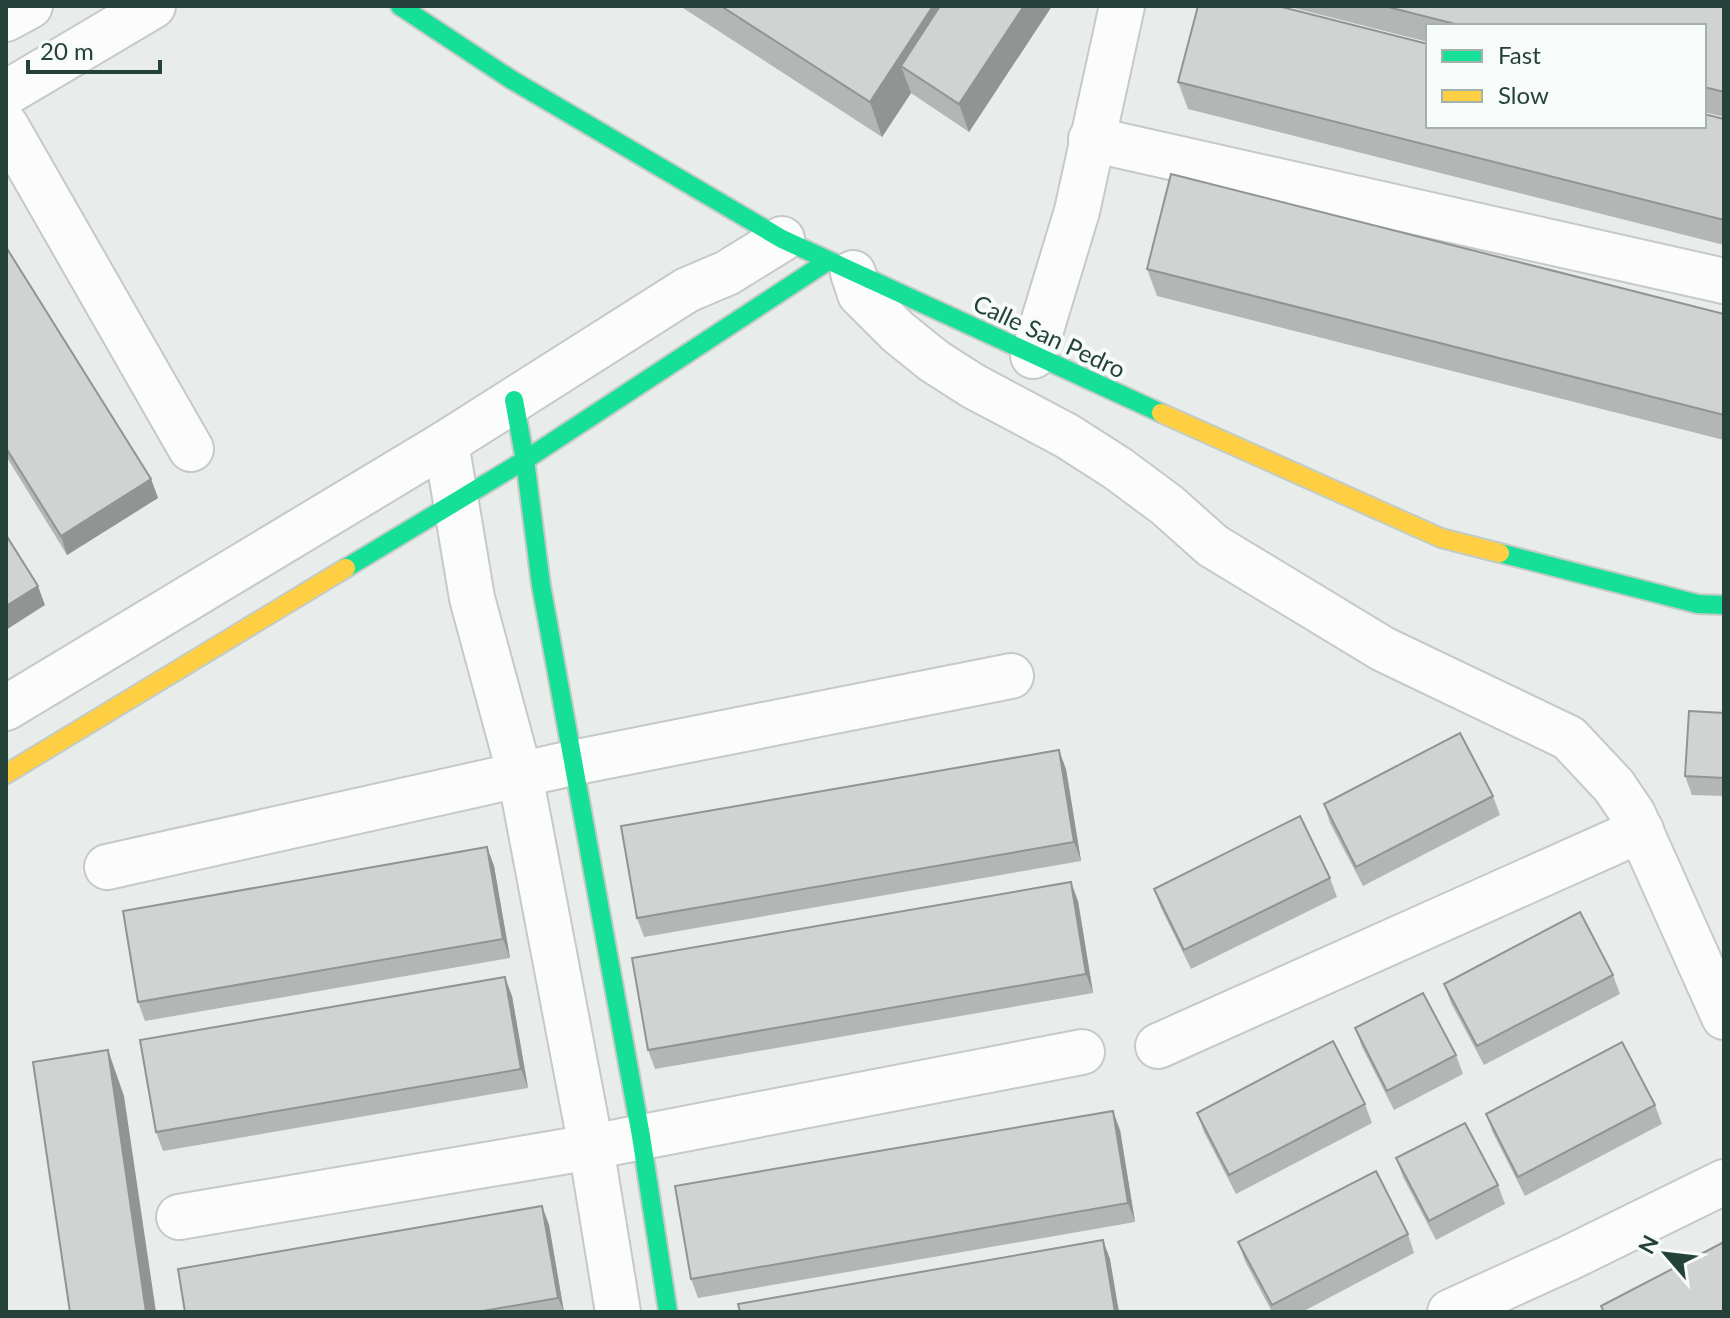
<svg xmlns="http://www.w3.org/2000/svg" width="1730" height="1318" viewBox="0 0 1730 1318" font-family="Lato,sans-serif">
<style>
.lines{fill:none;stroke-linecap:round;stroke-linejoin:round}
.street-casing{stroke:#c5cac8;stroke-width:48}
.fast-casing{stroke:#c3cbc8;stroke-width:22}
.slow-casing{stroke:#c3cbc8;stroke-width:22}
.street{stroke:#fcfcfc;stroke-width:44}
.fast{stroke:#16e098;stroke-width:18}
.slow{stroke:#ffcf43;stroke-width:18}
.wall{fill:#b2b6b5}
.shaded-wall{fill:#919493}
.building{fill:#cfd4d2;stroke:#919493;stroke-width:2}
.labels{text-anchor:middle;stroke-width:8;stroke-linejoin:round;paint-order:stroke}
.street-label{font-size:24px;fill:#24423a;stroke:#f7fbf9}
</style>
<rect width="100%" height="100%" fill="#e8edeb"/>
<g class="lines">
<defs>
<g id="street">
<path d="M6,19L30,6"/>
<path d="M6,93L153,6"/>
<path d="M6,126L191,449"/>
<path d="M1091,139L1724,281"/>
<path d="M853,273L860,294L898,332L934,361L973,386L1067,436L1117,468L1167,505L1213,546L1383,649L1569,738L1614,786L1633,814L1724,1017"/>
<path d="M1033,356L1077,211L1122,6"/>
<path d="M446,443L472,598L520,775L591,1147L618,1312"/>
<path d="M6,708L446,443L687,290L727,273L782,239"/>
<path d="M107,867L572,763L1011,676"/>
<path d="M1158,1046L1641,830"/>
<path d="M179,1217L591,1147L1082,1052"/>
<path d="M1450,1312L1569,1258L1724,1182"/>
</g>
<g id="fast">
<path d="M400,6L512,80L782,239L1161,413"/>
<path d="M514,400L525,460L541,585L641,1136L668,1312"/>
<path d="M1500,553L1698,604L1724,605"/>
<path d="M346,568L525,460L828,261"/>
</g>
<g id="slow">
<path d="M1161,413L1441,538L1500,553"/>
<path d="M6,774L346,568"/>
</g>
</defs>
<use href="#street" class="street-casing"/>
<use href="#fast" class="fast-casing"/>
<use href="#slow" class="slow-casing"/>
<use href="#street" class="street"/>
<use href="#fast" class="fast"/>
<use href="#slow" class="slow"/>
</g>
<g class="wall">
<path d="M680,6H1052L969,132L911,93L882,137Z"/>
<path d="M1286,6H1724V117L1704,112V26H1428V42Z"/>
<path d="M1178,82L1724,119V245L1188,109Z"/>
<path d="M6,247L151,479L158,498L67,555L6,456Z"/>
<path d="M1147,269L1724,314V440L1157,296Z"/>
<path d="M1724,713V796L1692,795L1685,776Z"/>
<path d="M1066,769L1081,861L644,937L637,918Z"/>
<path d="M1493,796L1500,815L1363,886L1330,823L1324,804Z"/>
<path d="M487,847L494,866L510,958L145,1021L138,1002Z"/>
<path d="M1330,878L1337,897L1191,969L1161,908L1154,889Z"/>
<path d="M1078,901L1093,993L655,1069L648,1050Z"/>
<path d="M1613,975L1620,994L1484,1065L1451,1003L1444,984Z"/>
<path d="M512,996L528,1088L163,1151L156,1132Z"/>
<path d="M1355,1028L1456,1055L1463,1074L1394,1110L1362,1047Z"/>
<path d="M1365,1104L1372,1123L1236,1194L1204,1132L1197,1113Z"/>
<path d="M1655,1105L1662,1124L1525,1196L1493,1133L1486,1114Z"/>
<path d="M1120,1130L1135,1222L698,1298L691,1279Z"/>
<path d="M1396,1158L1498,1185L1505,1204L1436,1240L1403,1177Z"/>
<path d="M542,1206L549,1225L564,1312H185Z"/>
<path d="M1408,1234L1414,1253L1302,1312H1272L1245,1261L1238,1242Z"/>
</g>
<g class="shaded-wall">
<path d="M933,6H968L901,66L911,93L882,137L870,102Z"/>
<path d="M1024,6H1052L969,132L959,104Z"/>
<path d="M151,479L158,498L67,555L61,536Z"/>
<path d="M38,586L45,605L6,630V606Z"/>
<path d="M1059,750L1066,769L1081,861L1074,842Z"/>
<path d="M487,847L494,866L510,958L503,939Z"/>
<path d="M1071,882L1078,901L1093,993L1086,974Z"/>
<path d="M505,977L512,996L528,1088L521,1069Z"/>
<path d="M108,1050L124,1096L156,1312H146Z"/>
<path d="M1113,1111L1120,1130L1135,1222L1128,1203Z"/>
<path d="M542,1206L549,1225L564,1312L558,1298Z"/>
<path d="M1103,1240L1110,1259L1119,1312H1115Z"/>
</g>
<g class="building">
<path d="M721,6H933L870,102Z"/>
<path d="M940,6H1024L959,104L901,66Z"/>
<path d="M1198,6H1278L1428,44V126H1704V114L1724,119V220L1178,82Z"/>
<path d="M1384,6H1724V92L1704,87V26H1463Z"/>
<path d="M1171,174L1724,314V415L1147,269Z"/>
<path d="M6,247L151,479L61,536L6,448Z"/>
<path d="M6,535L38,586L6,606Z"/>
<path d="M1689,711L1724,713V778L1685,776Z"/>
<path d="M1460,733L1493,796L1356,867L1324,804Z"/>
<path d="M1059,750L1074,842L637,918L621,826Z"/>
<path d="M1300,816L1330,878L1184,950L1154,889Z"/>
<path d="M487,847L503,939L138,1002L123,911Z"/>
<path d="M1071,882L1086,974L648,1050L632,958Z"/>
<path d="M1580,912L1613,975L1477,1046L1444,984Z"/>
<path d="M505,977L521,1069L156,1132L140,1040Z"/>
<path d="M1423,993L1456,1055L1387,1091L1355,1028Z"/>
<path d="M1333,1041L1365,1104L1229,1175L1197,1113Z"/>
<path d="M1622,1042L1655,1105L1518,1177L1486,1114Z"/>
<path d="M108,1050L146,1312H70L33,1062Z"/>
<path d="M1113,1111L1128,1203L691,1279L675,1186Z"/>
<path d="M1465,1123L1498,1185L1429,1221L1396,1158Z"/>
<path d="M1376,1171L1408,1234L1272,1305L1238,1242Z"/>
<path d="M542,1206L558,1298L477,1312H185L178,1269Z"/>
<path d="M1103,1240L1115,1312H740L738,1304Z"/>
<path d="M1724,1242V1312H1604L1601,1306Z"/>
</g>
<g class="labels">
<g class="street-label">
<text transform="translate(1049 337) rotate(25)" y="8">Calle San Pedro</text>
</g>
</g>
<rect width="1730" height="1318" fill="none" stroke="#24423a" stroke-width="16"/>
<rect x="1426" y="24" width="280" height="104" fill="#f7fbf9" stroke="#a3b1ad" stroke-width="2"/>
<rect x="1442" y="50" width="40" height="12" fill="#16e098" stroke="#a3b1ad" stroke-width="2"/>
<text x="1498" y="64" font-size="24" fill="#24423a">Fast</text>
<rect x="1442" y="90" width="40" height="12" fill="#ffcf43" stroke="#a3b1ad" stroke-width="2"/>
<text x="1498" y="104" font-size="24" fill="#24423a">Slow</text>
<g transform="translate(1666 1254) rotate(298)" stroke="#f7fbf9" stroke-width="6" paint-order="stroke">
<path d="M0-6L14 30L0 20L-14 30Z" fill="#24423a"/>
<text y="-12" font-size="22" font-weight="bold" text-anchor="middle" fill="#24423a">N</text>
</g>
<path d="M28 60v12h132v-12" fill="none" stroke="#24423a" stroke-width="4"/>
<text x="40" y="60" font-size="24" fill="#24423a" stroke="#f7fbf9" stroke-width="6" paint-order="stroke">20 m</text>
</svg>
